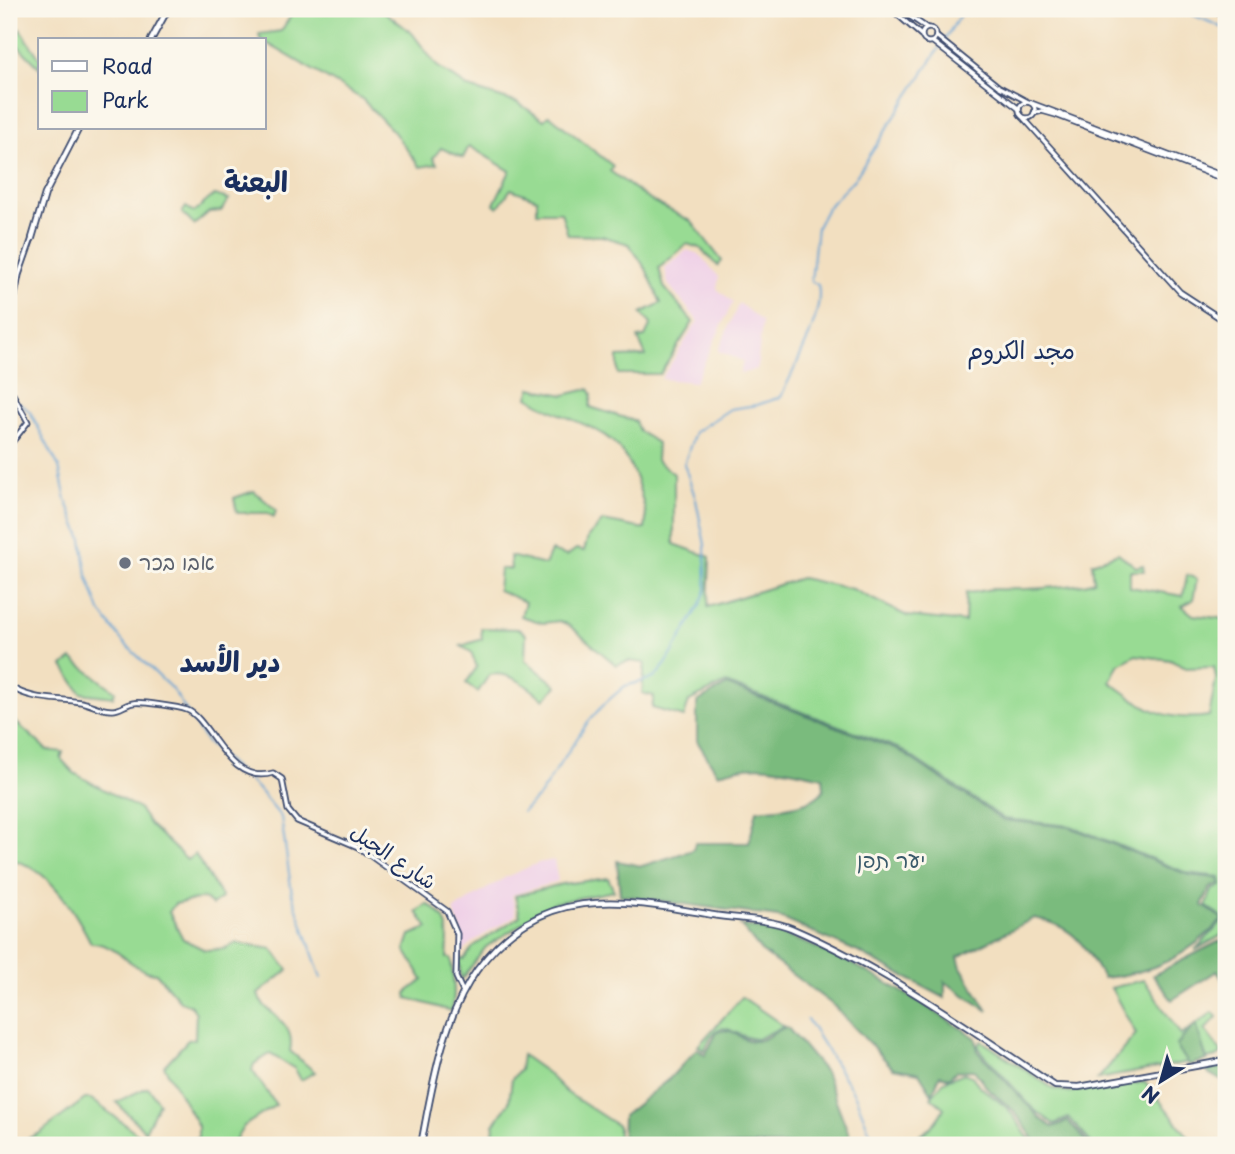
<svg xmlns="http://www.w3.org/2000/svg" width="1235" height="1154" viewBox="0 0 1235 1154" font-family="'Playpen Sans','Playpen Sans Arabic','Playpen Sans Hebrew',sans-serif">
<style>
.built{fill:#efd0e7}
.green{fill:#98db93;stroke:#5a8578;stroke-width:2;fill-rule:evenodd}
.forest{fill:#7abb7d;stroke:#4a756e;stroke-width:2}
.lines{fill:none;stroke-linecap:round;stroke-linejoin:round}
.stream{stroke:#60a1d3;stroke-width:2}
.tertiary-casing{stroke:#3b496d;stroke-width:7}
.secondary-casing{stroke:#3b496d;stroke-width:8}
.trunk-casing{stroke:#3b496d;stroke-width:10}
.tertiary{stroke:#fff;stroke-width:3.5}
.secondary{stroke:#fff;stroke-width:4.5}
.trunk{stroke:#fff;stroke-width:6}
.worship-dot{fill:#6b7280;stroke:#fbf7ec;stroke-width:2.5}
.labels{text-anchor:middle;stroke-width:6;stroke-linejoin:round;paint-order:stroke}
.worship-label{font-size:21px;fill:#5b616d;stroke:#fbf7ec;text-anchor:start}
.street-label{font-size:21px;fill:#1b2f5e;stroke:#fbf7ec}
.park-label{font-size:21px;fill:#3a5a6b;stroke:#fbf7ec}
.quarter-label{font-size:24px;fill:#1b2f5e;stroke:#fbf7ec}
.district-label{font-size:28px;font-weight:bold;fill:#1b2f5e;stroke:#fbf7ec}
</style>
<rect width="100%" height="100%" fill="#fbf7ec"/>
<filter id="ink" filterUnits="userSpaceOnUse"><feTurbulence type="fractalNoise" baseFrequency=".0143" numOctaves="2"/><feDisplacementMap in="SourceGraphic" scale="14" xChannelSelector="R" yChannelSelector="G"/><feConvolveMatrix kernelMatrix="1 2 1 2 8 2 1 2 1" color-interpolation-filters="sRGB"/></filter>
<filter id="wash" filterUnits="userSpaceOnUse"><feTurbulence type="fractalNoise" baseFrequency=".00686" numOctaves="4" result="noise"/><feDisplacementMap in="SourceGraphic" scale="28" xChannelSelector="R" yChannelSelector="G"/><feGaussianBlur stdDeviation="1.57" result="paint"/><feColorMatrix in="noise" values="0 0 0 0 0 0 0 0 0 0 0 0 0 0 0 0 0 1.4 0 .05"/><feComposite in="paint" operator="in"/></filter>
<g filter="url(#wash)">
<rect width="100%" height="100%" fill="#f2dfc0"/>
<g class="built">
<path d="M687,250L699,254L719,277L717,289L733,302L695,382L661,379L698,321L668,284L665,268Z"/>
<path d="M739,303L762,322L757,369L740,374L743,361L718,351Z"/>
<path d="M554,860L558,881L512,895L516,915L471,943L460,955L461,929L453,910L506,877L538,863Z"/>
</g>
<g class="green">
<path d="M281,9H381L412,33L437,66L469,88L518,103L544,120L549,115L613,166L610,171L648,199L691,221L722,261L718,266L700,248L687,244L659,268L664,287L693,322L660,374H618V357L646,356L638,338L645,337L651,324L641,313L661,303L646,269L629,244L602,236L568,235L561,212H537V199L511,189L498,207L494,204L510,171L469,146L463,158L441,148L433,158L437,164L420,167L393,131L362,99L260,39L259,34L281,31L292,14Z"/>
<path d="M20,29L40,59V68L14,42Z"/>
<path d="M214,195L229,199L221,211L209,212L194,225L182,213L186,207L194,212Z"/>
<path d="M531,388L564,395L589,389L592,394L590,407L635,421L639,431L657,443L656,460L674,474V544L710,557L708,607L801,578L852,589L907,616L965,622L966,592C977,594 983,589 993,589C1024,590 1053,588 1084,584L1094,581L1092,563L1118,553L1136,567L1143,565L1144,571H1130V587L1183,596L1187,575L1197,579L1193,600L1182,606L1193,615L1226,619V933L1195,950L1225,919L1206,906L1212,890L1221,886L1220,877L1187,873L1071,826L1004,819L900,749L726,683L689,701L684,717L652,708L654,696L642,693L645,663L629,661L616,665L570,626L560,621L543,623L521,616L525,602L498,590L500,569H511L510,556L545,565L551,551L567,556L576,549L584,551L588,537L603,521L645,529C648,515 643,502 639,488C619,420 579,431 528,397ZM1136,655L1170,660L1186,668L1214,667L1216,679L1209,716C1165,723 1145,708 1110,682L1118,665Z"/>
<path d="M254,491L276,510L274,517L267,513H237L234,498Z"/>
<path d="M481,628L520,629L526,635L525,660L557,686L544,699C527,686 511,671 489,675L478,692L466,683L477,667L471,652L461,646L482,639Z"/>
<path d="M72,659L115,691L113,697L81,693L63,666Z"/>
<path d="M9,716L47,750L63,752L61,759L74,773L139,809L150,825L187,860L195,854L222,898L212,905L204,898L175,904L169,912L183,939L205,950L224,949L236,943L272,949L288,970L258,994C262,1014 297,1019 290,1051L315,1072L301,1080L295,1069L270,1054L254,1064L252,1070L276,1105L244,1126L232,1145H190L198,1137V1126L164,1066L188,1040L195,1039L196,1013L191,1006L180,1001L156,973C130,971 118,943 91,943C75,911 47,864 9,860Z"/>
<path d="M608,878L614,891L554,903L486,947L461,980L459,959H464L474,946L520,916L515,896L562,884Z"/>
<path d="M427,904C451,917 449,933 447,958H451C452,977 457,994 451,1011L407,998L406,993L423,980L405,950L410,935L428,928L417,912Z"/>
<path d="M1144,980L1181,1035L1213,1012L1217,1017L1205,1030L1222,1053L1217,1057L1098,1079L1136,1034L1111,988Z"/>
<path d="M742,997L784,1026L757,1039C731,1039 722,1008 704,1051L698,1046Z"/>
<path d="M982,1041L1054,1089L1069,1092L1145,1082L1195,1145H1093L1069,1118L1054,1124L1033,1109L982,1052L978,1046Z"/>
<path d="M522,1055L546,1072L566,1092L618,1126V1145H492L494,1125L509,1102L512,1079L520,1070Z"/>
<path d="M964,1073L972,1076C981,1091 996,1097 1008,1109C1018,1120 1024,1134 1034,1145H897C918,1138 934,1129 944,1108L931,1097L944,1081Z"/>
<path d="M148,1087L159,1103L145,1131L116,1102Z"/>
<path d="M85,1099H91L142,1137L133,1145H14L40,1133Z"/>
</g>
<g class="forest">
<path d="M727,685L900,751L1003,820L1070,827L1189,875L1218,878L1220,884L1210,888L1202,905L1223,919C1188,956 1154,973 1103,978C1083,944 1076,927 1034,918L958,957L961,967L988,1011L945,982V998L858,952L778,917L620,895L617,861L642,866L693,850L695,843H749L757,810C776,808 814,807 824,789L823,777C785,769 755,759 718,774L697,741V702Z"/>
<path d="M740,925C821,938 896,987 964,1030L976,1038L978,1051L1040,1118L1053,1127L1068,1121L1090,1145H1038L1014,1111L988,1089L974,1070L956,1071L949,1078L940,1075L932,1094L919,1073L893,1068L833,1005L761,951Z"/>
<path d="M1226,938V985L1217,971L1172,1000L1153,975Z"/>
<path d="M1196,1024L1207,1060L1189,1065L1176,1045Z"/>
<path d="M787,1027L825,1072L853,1145H622L623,1116L670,1078L697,1049L705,1055L717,1032C734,1025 740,1042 755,1041C767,1041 775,1029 787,1027Z"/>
<path d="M1218,1064L1226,1073V1083L1208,1073L1205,1066Z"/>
</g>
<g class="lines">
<g class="stream">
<path d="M1179,9L1226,29"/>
<path d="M943,42L964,9"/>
<path d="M19,402L30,412L59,467L66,500L82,539L87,575L100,611L123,642L173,690L207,743L257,788L281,817L292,894L321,978"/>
<path d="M522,812L539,796L588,722L604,704L625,686L654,678L666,664L700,605L706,590L705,545L696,500L684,464L695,432L730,409L757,405L781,397C793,369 825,315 818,285L811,281L817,227L827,208L855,178L940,47"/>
<path d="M807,1019L855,1095L875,1145"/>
<path d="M455,1140L458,1145"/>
</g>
</g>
</g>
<g filter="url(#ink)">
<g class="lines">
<defs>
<g id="tertiary">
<path d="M891,9L921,35"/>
<path d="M899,9L927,28"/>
<circle cx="929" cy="35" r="7"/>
<path d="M936,36L998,86L1028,102"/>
<path d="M933,42L1019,109"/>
<circle cx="1027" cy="110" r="8"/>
<path d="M1031,103L1226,177"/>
<path d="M1034,113L1042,111L1056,115L1226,180"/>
<path d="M1020,114L1180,292L1226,322"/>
<path d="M9,327L19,275L32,238"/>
<path d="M9,387L28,422L9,446"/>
<path d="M9,686C32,701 55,698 81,702C91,704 103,711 113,710C120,710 126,704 133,703C140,701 179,707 187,710C211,719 228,787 273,773L282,779L288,810L297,821L358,847L447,911L457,934L456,977L463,992"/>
</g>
<g id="secondary">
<path d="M151,40L168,9"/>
<path d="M32,238L45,194L79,128"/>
<path d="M421,1145C432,1088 442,1019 477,970C540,883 622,899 713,915C738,919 769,919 791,928C886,969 970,1029 1055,1086L1079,1087L1223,1061L1226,1066"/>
</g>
<path id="trunk" d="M1213,9L1226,15"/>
</defs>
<use href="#tertiary" class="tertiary-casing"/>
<use href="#secondary" class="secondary-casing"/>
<use href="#trunk" class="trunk-casing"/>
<use href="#tertiary" class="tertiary"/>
<use href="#secondary" class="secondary"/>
<use href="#trunk" class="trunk"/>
</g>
</g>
<circle class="worship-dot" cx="125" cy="563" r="7"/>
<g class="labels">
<g class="worship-label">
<text x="139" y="570">אבו בכר</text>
</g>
<g class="street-label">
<text transform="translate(393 857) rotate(34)" y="7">شارع الجبل</text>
</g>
<g class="park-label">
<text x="891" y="868">יער תפן</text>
</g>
<g class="quarter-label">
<text x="1021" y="359">مجد الكروم</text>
</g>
<g class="district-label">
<text x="256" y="192">البعنة</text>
<text x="230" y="672">دير الأسد</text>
</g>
</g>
<rect width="1235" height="1154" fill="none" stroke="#fbf7ec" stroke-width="35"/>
<rect x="38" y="38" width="228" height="91" fill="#fbf7ec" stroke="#a1a7b3" stroke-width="2"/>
<rect x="52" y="61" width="35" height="10" fill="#ffffff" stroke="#a1a7b3" stroke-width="2"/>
<text x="102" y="74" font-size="21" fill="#1b2f5e">Road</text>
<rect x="52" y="91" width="35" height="21" fill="#98db93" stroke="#a1a7b3" stroke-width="2"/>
<text x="102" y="108" font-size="21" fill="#1b2f5e">Park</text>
<g transform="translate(1161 1081) rotate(217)" stroke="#fbf7ec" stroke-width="5" paint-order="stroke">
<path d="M0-5L12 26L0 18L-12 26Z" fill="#1b2f5e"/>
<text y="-10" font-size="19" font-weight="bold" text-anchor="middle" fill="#1b2f5e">N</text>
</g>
</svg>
